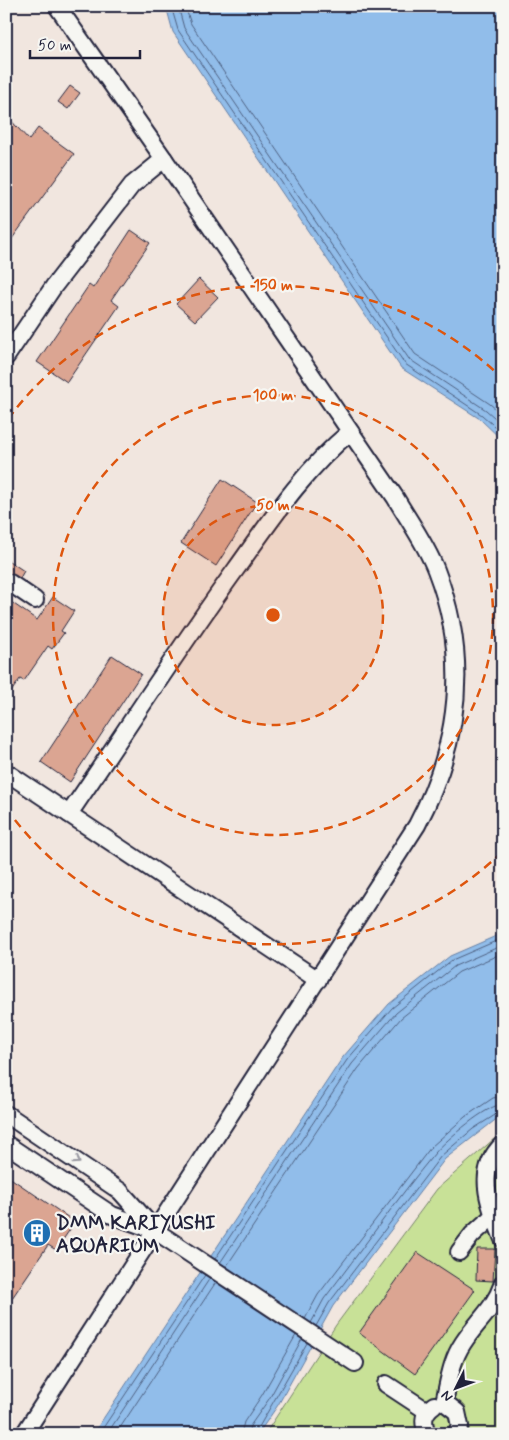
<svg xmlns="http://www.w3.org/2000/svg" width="509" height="1440" viewBox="0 0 509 1440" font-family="Mynerve,sans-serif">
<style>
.green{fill:#c8e197;stroke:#758269}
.water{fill:#91bdea;stroke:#657fa4}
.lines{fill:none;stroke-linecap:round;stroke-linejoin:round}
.shore{stroke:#4e6081;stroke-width:1}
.building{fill:#dba592;stroke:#22223b}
.minor-casing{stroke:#22223b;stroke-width:20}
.minor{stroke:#f6f6f2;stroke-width:16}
.oneway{stroke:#9797a0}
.ring{fill:none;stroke:#de560e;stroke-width:2.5;stroke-dasharray:9 6}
.labels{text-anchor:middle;stroke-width:4.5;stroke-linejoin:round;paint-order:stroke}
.poi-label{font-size:20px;font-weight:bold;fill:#22223b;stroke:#f6f6f2;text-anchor:start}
.centre{fill:#de560e;stroke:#f6f6f2;stroke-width:2.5}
.ring-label{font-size:15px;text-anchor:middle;font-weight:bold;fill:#de560e;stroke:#f6f6f2;stroke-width:4.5;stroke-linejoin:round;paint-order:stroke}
</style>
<rect width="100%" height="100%" fill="#f1e6df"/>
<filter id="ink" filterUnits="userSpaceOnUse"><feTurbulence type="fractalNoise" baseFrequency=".02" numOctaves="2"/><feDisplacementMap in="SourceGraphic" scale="10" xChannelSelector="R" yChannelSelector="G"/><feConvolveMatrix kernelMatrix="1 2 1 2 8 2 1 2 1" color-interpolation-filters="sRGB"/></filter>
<g filter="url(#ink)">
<path class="green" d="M503,1131V1434H265L336,1325L437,1189Z"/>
<g class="water">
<path d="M166,6H503V441L480,419L401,368L173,32Z"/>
<path d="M503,933V1114L445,1159L333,1306L278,1405L258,1434H93L343,1057L389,1004L450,956Z"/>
</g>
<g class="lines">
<g class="shore">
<path d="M171,6L178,30L405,364L482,415L503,434"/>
<path d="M178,6L184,28L409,359L486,410L503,425"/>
<path d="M185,6L191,24L415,354L490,404L503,415"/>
<path d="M215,1259L347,1060L392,1008L452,960L503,938"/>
<path d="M220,1263L352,1064L396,1013L455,966L503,945"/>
<path d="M226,1267L358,1069L401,1018L459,972L503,953"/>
<path d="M305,1319L318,1295L431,1147L465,1117L493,1098L503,1096"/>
<path d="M311,1323L324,1299C361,1251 396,1200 435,1153C446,1140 488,1104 503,1104"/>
<path d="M316,1326L329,1303L441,1156L473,1129L503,1110"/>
<path d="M99,1434L205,1275"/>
<path d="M107,1434L210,1278"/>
<path d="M116,1434L216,1282"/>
<path d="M241,1434L244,1422L262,1395L296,1335"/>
<path d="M248,1434L250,1426L269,1399L302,1339"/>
<path d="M255,1434L307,1343"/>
</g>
</g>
<g class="building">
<path d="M70,86L80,93L68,109L58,102Z"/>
<path d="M6,115L29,140L38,128L74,154L6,247Z"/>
<path d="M131,230L150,243L111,300L119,306L67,382L37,362L89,285L93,288Z"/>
<path d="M199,279L218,297L195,321L176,304Z"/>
<path d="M222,479L257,502L216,566L181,543Z"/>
<path d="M6,559L24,571L20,578L6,573Z"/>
<path d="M53,597L74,611L61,631L64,633L52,649L48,646L24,681L20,679L6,699V608L11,602L37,620Z"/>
<path d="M112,655L141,674L70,782L41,762Z"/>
<path d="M6,1175L75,1222L56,1250L48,1245L6,1307Z"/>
<path d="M477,1249H495L493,1281L476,1280Z"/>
<path d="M417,1252L475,1290L415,1374L359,1333Z"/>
</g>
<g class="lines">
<defs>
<g id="minor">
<path d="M6,357L54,286L132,185L164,159"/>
<path d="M6,588L10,583L35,600"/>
<path d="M6,772L318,980"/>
<path d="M69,814C125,732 178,649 236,569C271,520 304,470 350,432"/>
<path d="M6,1114L120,1191L153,1228"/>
<path d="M6,1144L112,1215L154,1230L355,1363"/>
<path d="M503,1144C473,1172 491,1208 503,1239"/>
<path d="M459,1252L472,1235L493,1216"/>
<path d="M386,1384L427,1411"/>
<path d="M427,1433C422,1421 423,1413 434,1405"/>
<path d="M24,1434L417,825C460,743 470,658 436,570C426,544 409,521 395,497L164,159L57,6"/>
<path d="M456,1434L460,1426L457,1412L444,1402C449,1381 451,1361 463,1343C477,1321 494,1310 503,1283"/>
</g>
</defs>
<use href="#minor" class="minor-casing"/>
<use href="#minor" class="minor"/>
</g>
<defs><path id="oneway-chevron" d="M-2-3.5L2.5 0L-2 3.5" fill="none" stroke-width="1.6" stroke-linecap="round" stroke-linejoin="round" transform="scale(1.25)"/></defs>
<use class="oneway" href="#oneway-chevron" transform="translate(77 1161) rotate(34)"/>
</g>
<circle cx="273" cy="615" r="110" fill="#de560e" fill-opacity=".12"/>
<g class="ring">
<circle cx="273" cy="615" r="110"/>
<circle cx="273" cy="615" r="220"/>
<path d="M502 852A330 330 0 0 1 8 811M8 419A330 330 0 0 1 502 378"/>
</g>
<defs>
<symbol id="building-disc" viewBox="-11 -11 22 22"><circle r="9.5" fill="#1f6fb2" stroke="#f6f6f2"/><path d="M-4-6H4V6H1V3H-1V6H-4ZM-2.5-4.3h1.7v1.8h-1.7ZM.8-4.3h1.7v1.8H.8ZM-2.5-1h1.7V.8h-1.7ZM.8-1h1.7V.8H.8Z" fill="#fff"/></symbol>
</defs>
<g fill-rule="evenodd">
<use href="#building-disc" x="21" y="1217" width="32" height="32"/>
</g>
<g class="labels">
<g class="poi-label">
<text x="56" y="1229">DMM KARIYUSHI<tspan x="56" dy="23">AQUARIUM</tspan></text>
</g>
</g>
<circle cx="273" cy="615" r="8" class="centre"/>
<g class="ring-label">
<text x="273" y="290">150 m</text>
<text x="273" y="400">100 m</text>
<text x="273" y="510">50 m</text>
</g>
<rect width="509" height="1440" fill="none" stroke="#f6f6f2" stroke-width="25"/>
<rect x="12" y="12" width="484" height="1415" fill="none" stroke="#22223b" stroke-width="2" filter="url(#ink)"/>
<g transform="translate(456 1388) rotate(228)" stroke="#f6f6f2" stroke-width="4" paint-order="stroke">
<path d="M0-4L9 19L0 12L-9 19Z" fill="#22223b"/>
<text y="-8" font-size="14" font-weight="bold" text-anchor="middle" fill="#22223b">N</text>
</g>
<path d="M30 50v8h110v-8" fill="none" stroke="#22223b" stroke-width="2.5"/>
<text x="38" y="50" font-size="15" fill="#22223b" stroke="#f6f6f2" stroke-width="4" paint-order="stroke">50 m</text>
</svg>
